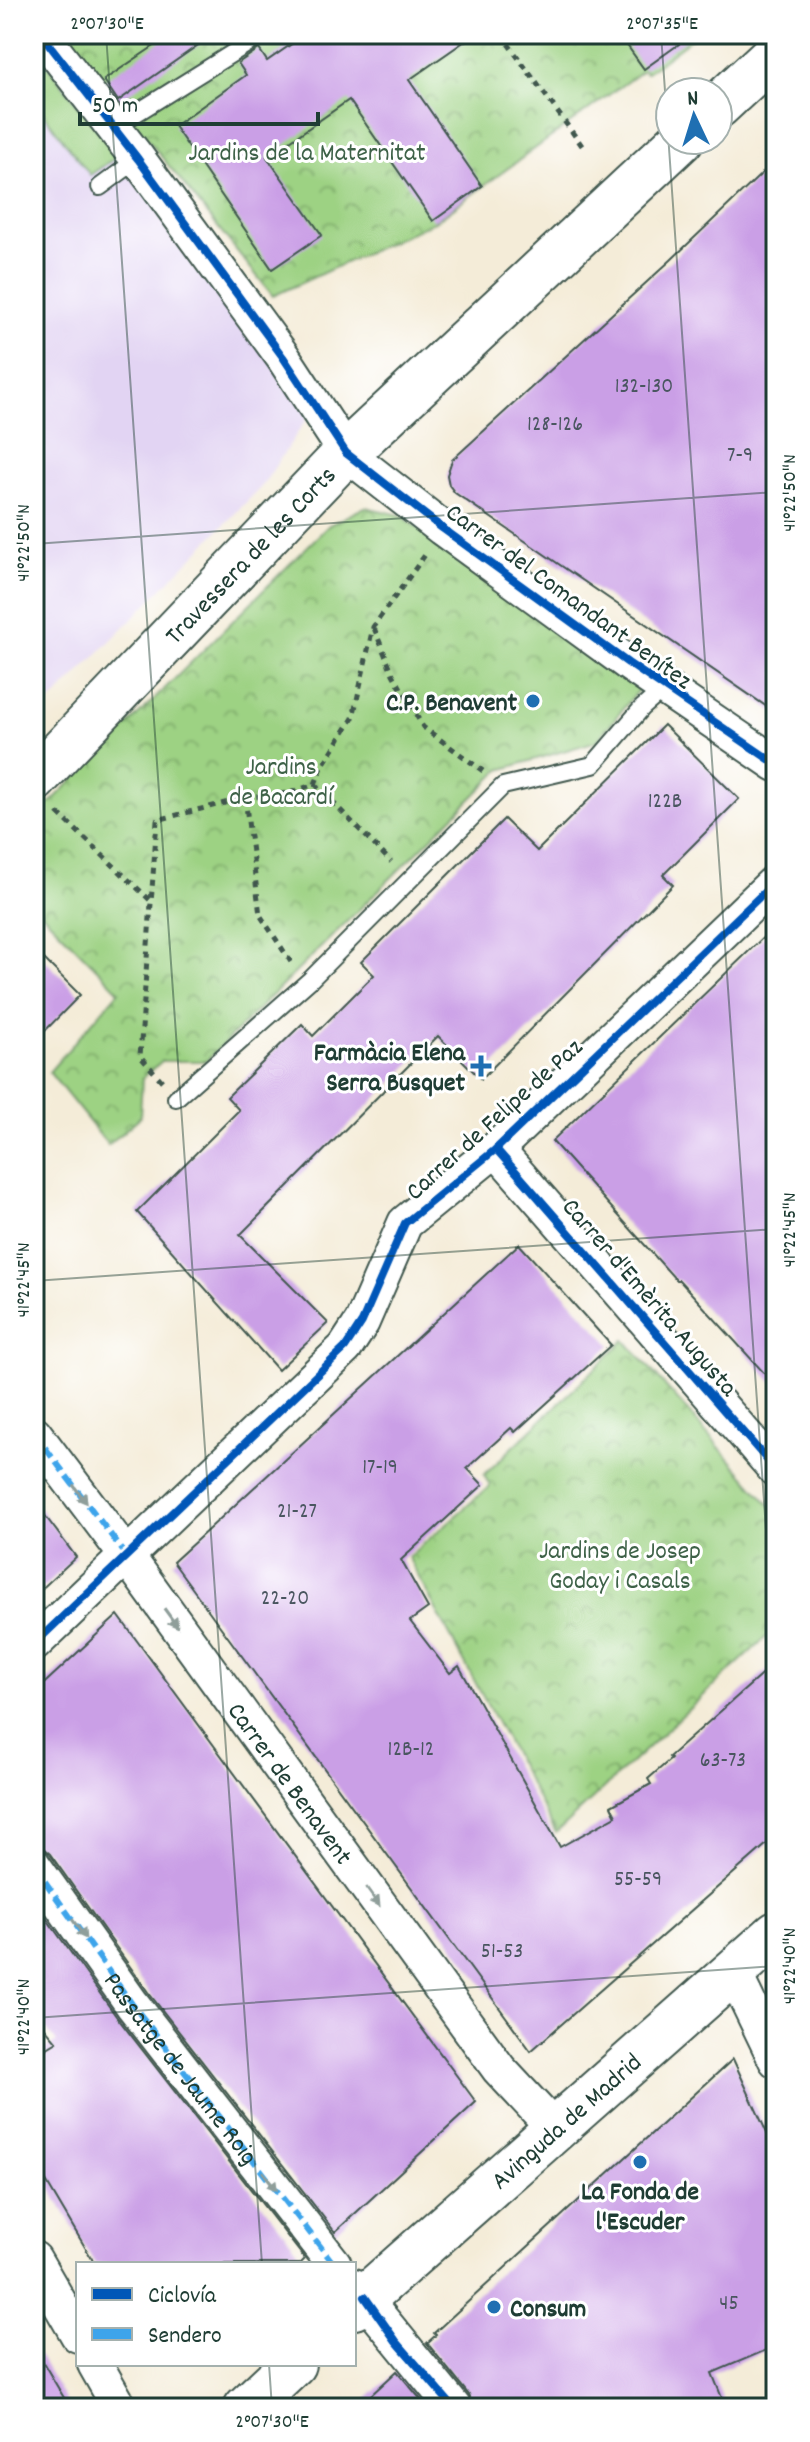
<svg xmlns="http://www.w3.org/2000/svg" width="810" height="2442" viewBox="0 0 810 2442" font-family="Dekko,sans-serif">
<style>
.built{fill:#e2d4f3}
.grass{fill:#9dd283;stroke:#5e885c;stroke-width:2}
.park{fill:url(#park-crowns);stroke:#5e885c;stroke-width:2}
.building{fill:#ca9fe6}
.lines{fill:none;stroke-linecap:round;stroke-linejoin:round}
.lane-casing{stroke:#3f574d;stroke-width:20}
.street-casing{stroke:#3f574d;stroke-width:38}
.secondary-casing{stroke:#3f574d;stroke-width:48}
.path{stroke:#3f574d;stroke-width:5;stroke-dasharray:6 6;stroke-linecap:butt}
.lane{stroke:#fff;stroke-width:16}
.street{stroke:#fff;stroke-width:34}
.secondary{stroke:#fff;stroke-width:44}
.quiet{stroke:#3da4eb;stroke-width:6;stroke-dasharray:12 6;stroke-linecap:butt}
.cycleway-casing{stroke:#fff;stroke-width:13}
.cycleway{stroke:#0057b8;stroke-width:8}
.oneway{fill:#8f9e9a}
.ticks{fill:none;stroke:#1f3d34;stroke-width:2;stroke-opacity:0.45}
.poi-dot{fill:#1f6fb2;stroke:#fff;stroke-width:3}
.labels{text-anchor:middle;stroke-width:6;stroke-linejoin:round;paint-order:stroke}
.number-label{font-size:22px;fill:#4a5660}
.park-label{font-size:26px;fill:#3e6248;stroke:#fff}
.street-label{font-size:26px;fill:#1f3d34;stroke:#fff}
.poi-label{font-size:26px;font-weight:bold;fill:#1f3d34;stroke:#fff;text-anchor:end}
.neatline{fill:none;stroke:#1f3d34;stroke-width:3}
.ticks-label{font-size:20px;text-anchor:middle;fill:#1f3d34}
</style>
<defs>
<pattern id="park-crowns" width="20" height="18" patternUnits="userSpaceOnUse" patternTransform="scale(2)"><rect width="20" height="18" fill="#9dd283"/><path d="M2 6a3 3 0 1 1 6 0M12 15a3 3 0 1 1 6 0" fill="none" stroke="#7fac6c"/></pattern>
</defs>
<rect width="100%" height="100%" fill="#fff"/>
<filter id="ink" filterUnits="userSpaceOnUse"><feTurbulence type="fractalNoise" baseFrequency=".0125" numOctaves="2"/><feDisplacementMap in="SourceGraphic" scale="16" xChannelSelector="R" yChannelSelector="G"/><feConvolveMatrix kernelMatrix="1 2 1 2 8 2 1 2 1" color-interpolation-filters="sRGB"/></filter>
<filter id="wash" filterUnits="userSpaceOnUse"><feTurbulence type="fractalNoise" baseFrequency=".006" numOctaves="4" result="noise"/><feDisplacementMap in="SourceGraphic" scale="32" xChannelSelector="R" yChannelSelector="G"/><feGaussianBlur stdDeviation="1.8" result="paint"/><feColorMatrix in="noise" values="0 0 0 0 0 0 0 0 0 0 0 0 0 0 0 0 0 1.4 0 .05"/><feComposite in="paint" operator="in"/></filter>
<g filter="url(#wash)">
<rect width="100%" height="100%" fill="#f4ecd8"/>
<path class="built" d="M34,34L312,411L262,486L34,719Z"/>
<path class="grass" d="M34,48L118,156L90,175L34,101Z"/>
<g class="park">
<path d="M63,34H697L646,73L643,70L434,222L273,296Z"/>
<path d="M365,507L400,515L640,688L597,741L500,770L206,1061H162L142,1078L140,1117L108,1145L49,1072L119,991L34,905V819L329,525Z"/>
<path d="M625,1340L776,1512V1628L556,1833L408,1557L490,1486L484,1475Z"/>
</g>
<g id="blocks">
<g class="building">
<path d="M172,34H214L118,101L104,80Z"/>
<path d="M218,34H242L225,45Z"/>
<path d="M306,34H475L409,80L482,186L433,221L349,100L267,157L322,235L272,269L174,126L246,75L238,63L259,49L267,61Z"/>
<path d="M619,34H693L644,69Z"/>
<path d="M776,160V713L455,493L449,485L447,475L452,460L671,260Z"/>
<path d="M664,725L739,799L663,875L673,885L481,1079L438,1036L240,1235L328,1323L278,1370L137,1212L239,1110L227,1097L302,1024L313,1036L374,975L361,962L504,819L537,851Z"/>
<path d="M776,925V1386L679,1280H676L552,1141Z"/>
<path d="M34,949L80,995L34,1042Z"/>
<path d="M519,1244L611,1345L515,1432L511,1428L467,1468L483,1485L401,1560L428,1608L410,1621L450,1673L459,1666L560,1847L616,1816L611,1806L651,1784L648,1779L671,1759L669,1757L776,1662V1836L531,2051L173,1562Z"/>
<path d="M34,1501L76,1557L34,1596Z"/>
<path d="M118,1615L476,2102L335,2232L148,1992L50,1854L43,1848L34,1846V1693Z"/>
<path d="M34,1901L116,2016L305,2259L300,2264H95L34,2161V2056L57,2042L34,2015Z"/>
<path d="M733,2059L776,2153V2346L712,2373L726,2408H474L469,2395L427,2343L436,2335L434,2333Z"/>
<path d="M34,2347L70,2408H34Z"/>
<path d="M397,2371L428,2408H357Z"/>
</g>
</g>
</g>
<g filter="url(#ink)">
<use href="#blocks" fill-opacity="0" stroke="#3f574d" stroke-width="2"/>
<g class="lines">
<defs>
<g id="lane">
<path d="M114,127L263,34"/>
<path d="M100,187L138,159"/>
<path d="M176,1098L310,980L503,786L593,765L642,708L665,688"/>
</g>
<g id="street">
<path d="M41,34L138,159L283,357L346,453L442,528L628,663L776,764"/>
<path d="M496,1149L776,1470"/>
<path id="s1" d="M34,1433L126,1555L499,2069L555,2129"/>
<path d="M34,1644L345,1348L362,1322L405,1223L496,1149L776,881"/>
<path d="M34,1866L132,2004L334,2264"/>
<path d="M733,1971L776,2060"/>
<path d="M34,2259L78,2335"/>
<path d="M354,2286L454,2408"/>
<path d="M95,2364L120,2408"/>
</g>
<g id="secondary">
<path d="M718,106L776,52"/>
<path id="s2" d="M34,780L346,453L681,140"/>
<path id="s3" d="M354,2307L776,1934"/>
<path d="M246,2408L293,2364"/>
</g>
</defs>
<use href="#lane" class="lane-casing"/>
<use href="#street" class="street-casing"/>
<use href="#secondary" class="secondary-casing"/>
<g class="path">
<path d="M501,34L583,147"/>
<path d="M374,628L393,674L423,727L483,771"/>
<path d="M315,784L391,862"/>
<path d="M245,798L260,915L293,965"/>
<path d="M58,813L150,900"/>
<path d="M162,1081L140,1056L157,820L245,798L289,793L315,784L323,765L353,718L373,627L425,555"/>
</g>
<use href="#lane" class="lane"/>
<use href="#street" class="street"/>
<use href="#secondary" class="secondary"/>
<g class="quiet">
<path d="M34,1433L126,1555"/>
<path id="s4" d="M34,1866L132,2004L334,2264"/>
</g>
<defs>
<g id="cycleway">
<path d="M41,34L138,159L283,357L346,453L442,528L628,663L776,764"/>
<path d="M496,1149L776,1470"/>
<path d="M34,1644L345,1348L362,1322L405,1223L496,1149L776,881"/>
<path d="M365,2297L396,2341L454,2408"/>
</g>
</defs>
<use href="#cycleway" class="cycleway-casing"/>
<use href="#cycleway" class="cycleway"/>
</g>
<defs><path id="oneway-solid" d="M-6-.8H1V-3.2L6.5 0L1 3.2V.8H-6Z" transform="scale(2)"/></defs>
<g class="oneway">
<use href="#oneway-solid" transform="translate(80 1494) rotate(53)"/>
<use href="#oneway-solid" transform="translate(171 1618) rotate(54)"/>
<use href="#oneway-solid" transform="translate(373 1897) rotate(54)"/>
<use href="#oneway-solid" transform="translate(79 1929) rotate(55)"/>
<use href="#oneway-solid" transform="translate(270 2181) rotate(52)"/>
</g>
</g>
<path class="ticks" d="M106,34L262,2264M661,34L776,1672M34,544L776,492M34,1281L776,1229M34,2018L776,1966M269,2364L272,2408"/>
<g class="poi-dot">
<circle cx="533" cy="701" r="8"/>
<path d="M477 1054h8v8h8v8h-8v8h-8v-8h-8v-8h8z"/>
<circle cx="640" cy="2162" r="8"/>
<circle cx="494" cy="2307" r="8"/>
</g>
<g class="labels">
<g class="number-label">
<text x="644" y="392">132-130</text>
<text x="555" y="430">128-126</text>
<text x="740" y="461">7-9</text>
<text x="665" y="807">122B</text>
<text x="380" y="1473">17-19</text>
<text x="297" y="1517">21-27</text>
<text x="285" y="1604">22-20</text>
<text x="411" y="1755">12B-12</text>
<text x="723" y="1766">63-73</text>
<text x="638" y="1885">55-59</text>
<text x="502" y="1957">51-53</text>
<text x="729" y="2309">45</text>
</g>
<g class="park-label">
<text x="307" y="160">Jardins de la Maternitat</text>
<text x="281" y="774">Jardins<tspan x="281" dy="30">de Bacardí</tspan></text>
<text x="620" y="1558">Jardins de Josep<tspan x="620" dy="30">Goday i Casals</tspan></text>
</g>
<g class="street-label">
<text dy="9" stroke="none"><textPath href="#s2" startOffset="312">Travessera de les Corts</textPath></text>
<text transform="translate(570 595) rotate(36)" y="9">Carrer del Comandant Benítez</text>
<text transform="translate(493 1118) rotate(-42)" y="9">Carrer de Felipe de Paz</text>
<text transform="translate(651 1296) rotate(49)" y="9">Carrer d'Emèrita Augusta</text>
<text dy="9" stroke="none"><textPath href="#s1" startOffset="434">Carrer de Benavent</textPath></text>
<text dy="9" stroke="none"><textPath href="#s4" startOffset="250">Passatge de Jaume Roig</textPath></text>
<text dy="9" stroke="none"><textPath href="#s3" startOffset="282">Avinguda de Madrid</textPath></text>
</g>
<g class="poi-label">
<text x="517" y="710">C.P. Benavent</text>
<text x="465" y="1060">Farmàcia Elena<tspan x="465" dy="30">Serra Busquet</tspan></text>
<text x="640" y="2199" text-anchor="middle">La Fonda de<tspan x="640" dy="30">l'Escuder</tspan></text>
<text x="510" y="2316" text-anchor="start">Consum</text>
</g>
</g>
<rect width="810" height="2442" fill="none" stroke="#fff" stroke-width="88"/>
<rect x="76" y="2262" width="280" height="104" fill="#ffffff" stroke="#a5b1ae" stroke-width="2"/>
<rect x="92" y="2288" width="40" height="12" fill="#0057b8" stroke="#a5b1ae" stroke-width="2"/>
<text x="148" y="2302" font-size="24" fill="#1f3d34">Ciclovía</text>
<rect x="92" y="2328" width="40" height="12" fill="#3da4eb" stroke="#a5b1ae" stroke-width="2"/>
<text x="148" y="2342" font-size="24" fill="#1f3d34">Sendero</text>
<g transform="translate(694 116) rotate(356)"><circle r="38" fill="#ffffff" stroke="#a5b1ae" stroke-width="2"/>
<path d="M0-6L14 30L0 20L-14 30Z" fill="#1f6fb2"/>
<text y="-12" font-size="22" font-weight="bold" text-anchor="middle" fill="#1f3d34">N</text>
</g>
<path d="M80 112v12h238v-12" fill="none" stroke="#1f3d34" stroke-width="4"/>
<text x="92" y="112" font-size="24" fill="#1f3d34" stroke="#ffffff" stroke-width="6" paint-order="stroke">50 m</text>
<rect x="44" y="44" width="722" height="2354" class="neatline"/>
<g class="ticks-label">
<text x="107" y="29">2°07'30"E</text>
<text x="662" y="29">2°07'35"E</text>
<text transform="translate(788 493) rotate(-90)" y="7">41°22'50"N</text>
<text transform="translate(22 543) rotate(-90)" y="7">41°22'50"N</text>
<text transform="translate(788 1230) rotate(-90)" y="7">41°22'45"N</text>
<text transform="translate(22 1280) rotate(-90)" y="7">41°22'45"N</text>
<text transform="translate(788 1966) rotate(-90)" y="7">41°22'40"N</text>
<text transform="translate(22 2017) rotate(-90)" y="7">41°22'40"N</text>
<text x="272" y="2427">2°07'30"E</text>
</g>
</svg>
